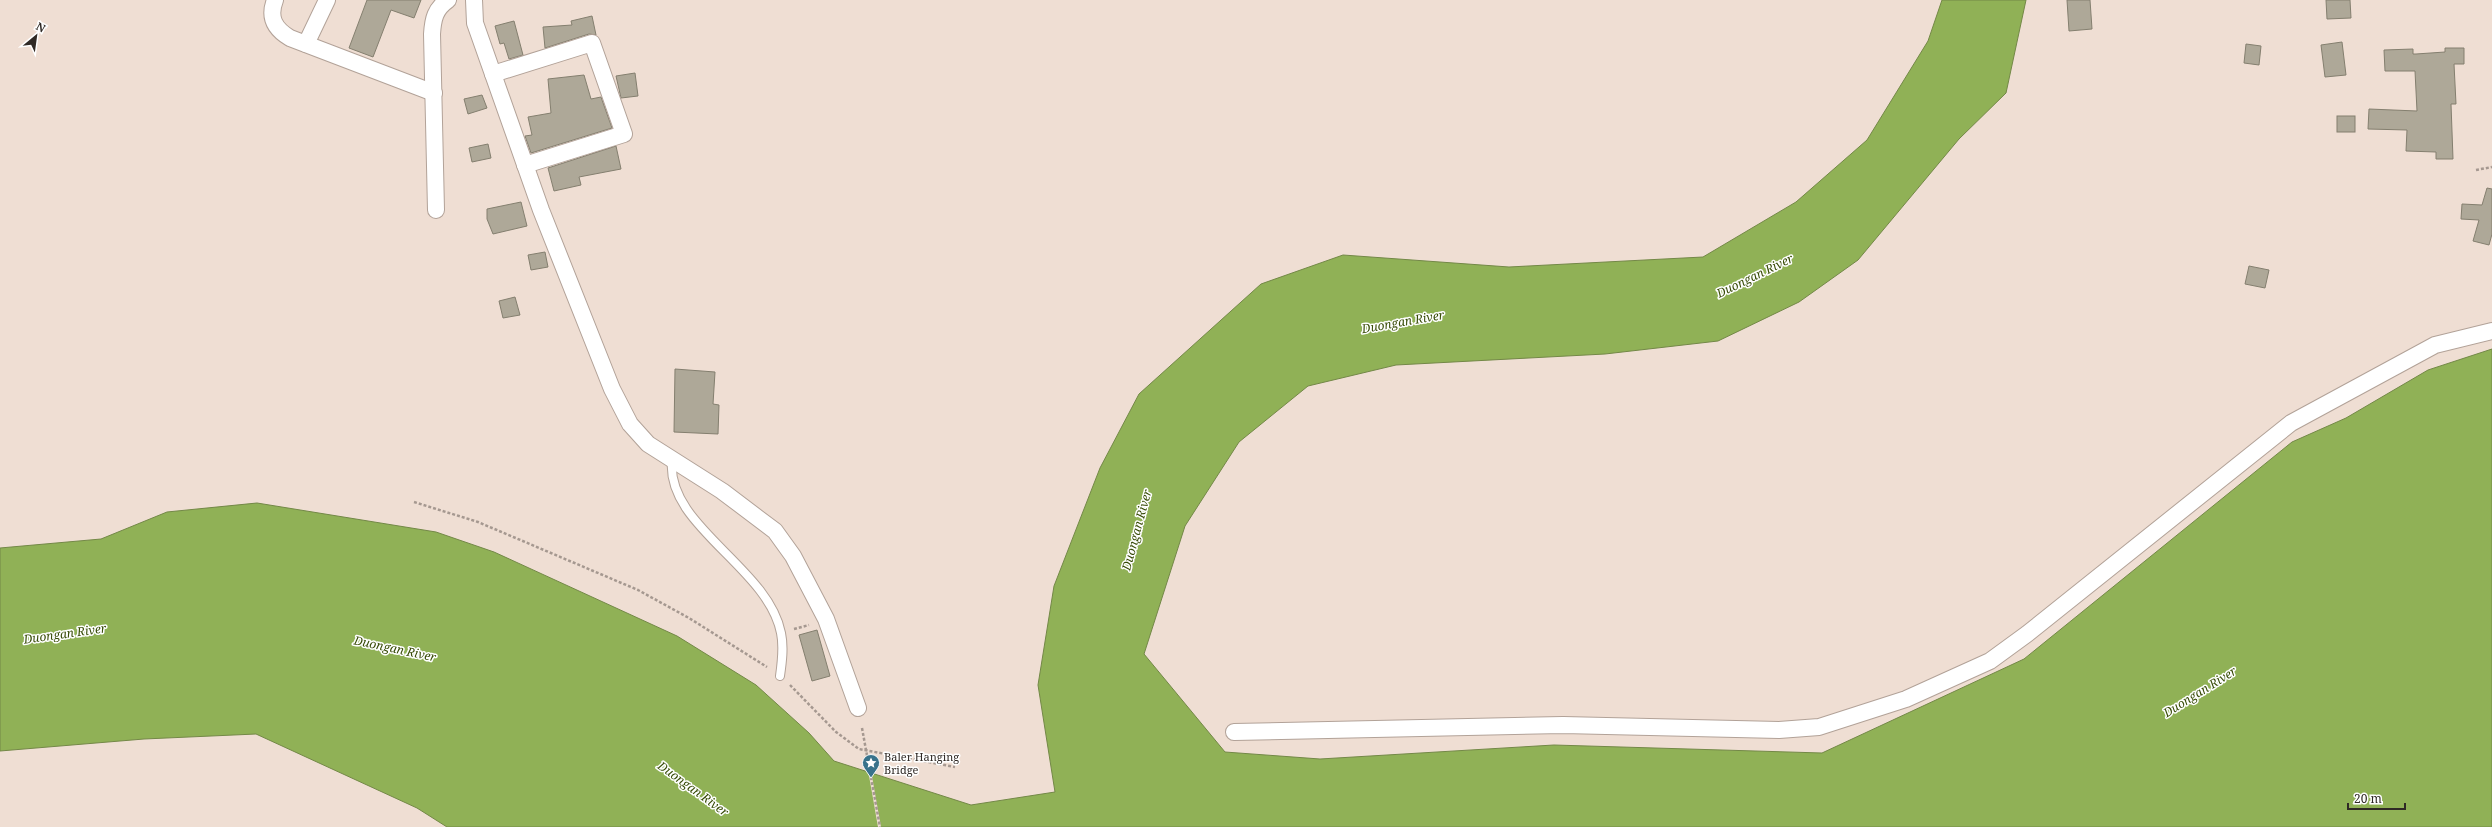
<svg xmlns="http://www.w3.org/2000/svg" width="2492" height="827" viewBox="0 0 2492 827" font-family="'Noto Serif',serif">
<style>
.water{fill:#90b156;stroke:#738847}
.pier{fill:#efded3}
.building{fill:#aea898;stroke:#847f6f}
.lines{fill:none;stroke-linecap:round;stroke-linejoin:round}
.service-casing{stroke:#b2a298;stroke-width:10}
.minor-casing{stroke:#b2a298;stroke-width:18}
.path{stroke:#a59890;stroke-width:2.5;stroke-dasharray:3 2;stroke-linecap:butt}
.service{stroke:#fff;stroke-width:8}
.minor{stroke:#fff;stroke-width:16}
.path-bridge{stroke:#a59890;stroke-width:2.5;stroke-dasharray:3 2;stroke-linecap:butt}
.labels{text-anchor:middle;stroke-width:3;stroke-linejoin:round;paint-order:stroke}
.poi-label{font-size:11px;fill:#2f2925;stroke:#fff;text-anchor:start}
.water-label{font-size:12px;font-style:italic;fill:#374b06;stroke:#fff}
</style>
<rect width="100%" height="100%" fill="#efded3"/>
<path class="water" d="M1942,0H2026L2006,93L1959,139L1858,260L1799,302L1718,341L1605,354L1396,365L1308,386L1239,442L1185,526L1144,654L1225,752L1320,759L1554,745L1822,753L2024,659L2292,442L2346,418L2428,370L2492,349V827H447L417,808L256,734L144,739L0,751V548L101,539L167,512L257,503L436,532L494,552L677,636L756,685L809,733L834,761L971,805L1055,792L1038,685L1054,586L1100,468L1139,394L1261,284L1343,255L1509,267L1703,257L1796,202L1867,140L1928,41Z"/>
<path class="pier" d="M868,770L871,771L881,827H878Z"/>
<g class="building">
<path d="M367,0H421L414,18L391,10L373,57L349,48Z"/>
<path d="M2067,0H2090L2092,29L2069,31Z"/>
<path d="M2326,0H2350L2351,18L2327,19Z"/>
<path d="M592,16L596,35L589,34L545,48L543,27L572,25L571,21Z"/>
<path d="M514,21L523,55L509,59L504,43L500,44L495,26Z"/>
<path d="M2342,42L2346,75L2325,77L2321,45Z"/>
<path d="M2246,44L2261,46L2259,65L2244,63Z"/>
<path d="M2445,48H2464V64H2454L2456,104H2451L2453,159H2436V152L2406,151L2407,130L2368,129L2369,109L2417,111L2415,71H2385L2384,50L2413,49V54H2416L2445,52Z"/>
<path d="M635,73L638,96L621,98L616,76Z"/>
<path d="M584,75L591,99L601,97L612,128L531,153L525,136L532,135L528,117L551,113L548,79Z"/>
<path d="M482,95L487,108L468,114L464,99Z"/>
<rect x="2337" y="116" width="18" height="16"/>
<path d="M488,144L491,158L472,162L469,148Z"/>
<path d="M616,146L621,169L579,177L581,185L554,191L548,168Z"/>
<path d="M2487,188L2492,189V234L2489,245L2473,241L2479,220L2461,219L2462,204L2482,205Z"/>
<path d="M521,202L527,226L493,234L487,219V209Z"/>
<path d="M545,252L548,267L531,270L528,255Z"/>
<path d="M2249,266L2269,270L2265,288L2245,284Z"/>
<path d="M515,297L520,315L503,318L499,301Z"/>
<path d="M675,369L715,372L713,404L719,405L718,434L674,432Z"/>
<path d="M817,630L830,676L812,681L799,635Z"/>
</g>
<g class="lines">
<defs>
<path id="service" d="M672,461C666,526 768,567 781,633C784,647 782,662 780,676"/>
<g id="minor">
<path d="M275,0C268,18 275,29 290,38L434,93"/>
<path d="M474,0L475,23L541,210L612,389L630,424L648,444L722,491L775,531L793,556L826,619L858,708"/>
<path d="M306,44L327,0"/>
<path d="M493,74L592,43L624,134L525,165"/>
<path d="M436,210L432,34C433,19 435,9 448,0"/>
<path d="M1234,732L1563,725L1779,730L1819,727L1906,699L1990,661L2027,634L2291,423L2435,345L2492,331"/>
</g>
</defs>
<use href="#service" class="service-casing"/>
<use href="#minor" class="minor-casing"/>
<g class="path">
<path d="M2476,170L2492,167"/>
<path d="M414,502L478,522L638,590L689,618L767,667"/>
<path d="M794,629L809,625"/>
<path d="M790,685L836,732L859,749L955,767"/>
</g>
<use href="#service" class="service"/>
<use href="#minor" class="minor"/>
<path class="path-bridge" d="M862,728L880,827"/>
</g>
<defs>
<symbol id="sight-pin" viewBox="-11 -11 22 30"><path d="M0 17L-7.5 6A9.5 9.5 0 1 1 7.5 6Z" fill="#38728b" stroke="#fff"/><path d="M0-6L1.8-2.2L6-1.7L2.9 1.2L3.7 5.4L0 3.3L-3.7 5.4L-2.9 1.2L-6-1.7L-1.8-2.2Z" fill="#fff"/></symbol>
</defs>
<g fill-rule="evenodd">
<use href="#sight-pin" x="861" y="753" width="20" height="27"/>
</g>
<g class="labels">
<g class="poi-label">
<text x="884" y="761">Baler Hanging<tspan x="884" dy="13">Bridge</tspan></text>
</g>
<g class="water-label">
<text transform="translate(1755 276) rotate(-26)" y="4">Duongan River</text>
<text transform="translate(1403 322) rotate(-10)" y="4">Duongan River</text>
<text transform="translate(1137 530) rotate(-75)" y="4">Duongan River</text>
<text transform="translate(65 634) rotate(-8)" y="4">Duongan River</text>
<text transform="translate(395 649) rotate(12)" y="4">Duongan River</text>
<text transform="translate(2200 692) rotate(-32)" y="4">Duongan River</text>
<text transform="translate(693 789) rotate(36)" y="4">Duongan River</text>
</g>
</g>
<g transform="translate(36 36) rotate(29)" stroke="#ffffff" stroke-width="3" paint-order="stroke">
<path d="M0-3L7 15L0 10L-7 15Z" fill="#2f2925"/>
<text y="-6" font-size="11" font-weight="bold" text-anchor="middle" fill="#2f2925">N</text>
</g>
<path d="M2348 803v6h57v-6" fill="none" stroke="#2f2925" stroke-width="2"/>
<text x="2354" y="803" font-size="12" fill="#2f2925" stroke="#ffffff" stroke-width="3" paint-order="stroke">20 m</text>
</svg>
